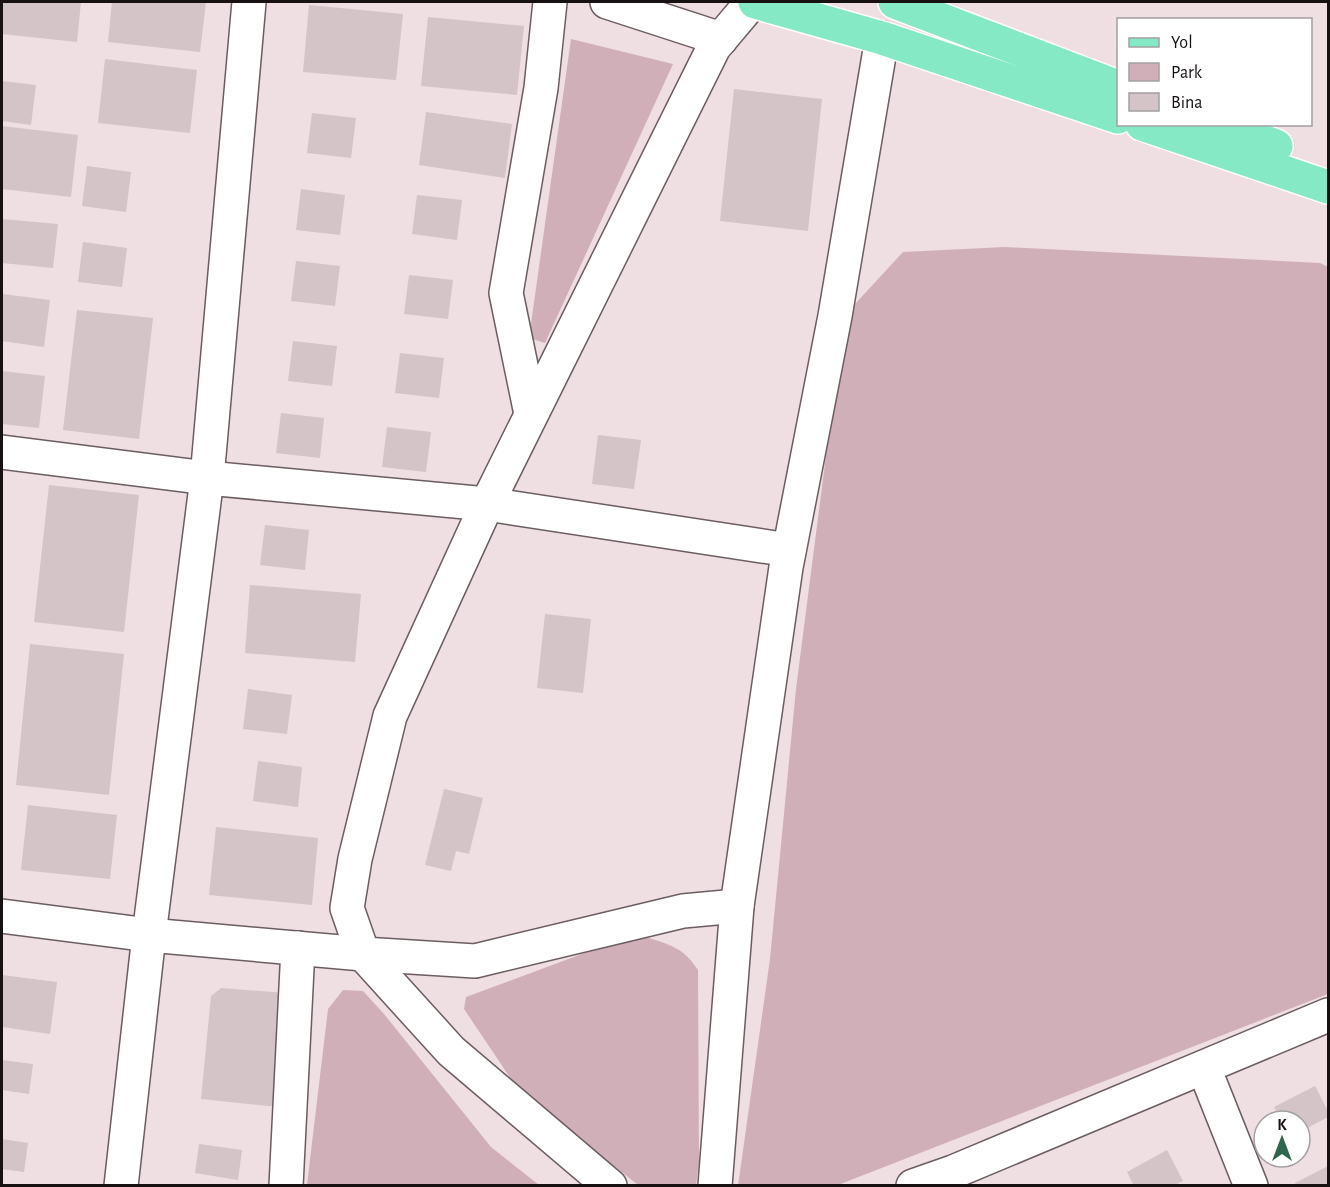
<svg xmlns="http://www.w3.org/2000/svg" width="1330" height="1187" viewBox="0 0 1330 1187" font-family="'Alegreya Sans',sans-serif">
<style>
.green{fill:#d1afb8}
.building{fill:#d4c3c7}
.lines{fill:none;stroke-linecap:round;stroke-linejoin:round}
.minor-casing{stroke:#6b5d60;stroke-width:36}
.major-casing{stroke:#fff;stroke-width:36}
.minor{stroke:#fff;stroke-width:33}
.major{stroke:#86e9c5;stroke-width:33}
</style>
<rect width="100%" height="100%" fill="#efdee2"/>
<g class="green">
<path d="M571,39L673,64L545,343L529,338Z"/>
<path d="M1005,247L1320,263L1328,267V994L838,1185L738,1186L770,959L796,689L844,316L903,252Z"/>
<path d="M646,937C670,945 683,947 698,970L699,1162L696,1185H638L517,1088L464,1009L466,997L606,945Z"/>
<path d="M343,990L363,991L384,1014L491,1147L539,1185H307L328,1009Z"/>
</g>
<g class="building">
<path d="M2,2H81L77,42L2,34Z"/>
<path d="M112,2H206L200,52L108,42Z"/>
<path d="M309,5L403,14L396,80L303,72Z"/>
<path d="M428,17L524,26L517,95L421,86Z"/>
<path d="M105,59L197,70L190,133L98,123Z"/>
<path d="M2,81L36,85L31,125L2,121Z"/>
<path d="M734,89L822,99L808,231L720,221Z"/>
<path d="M426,112L512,124L505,178L419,165Z"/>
<path d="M312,113L356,118L351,158L307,153Z"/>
<path d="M2,126L78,135L71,197L2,189Z"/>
<path d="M87,166L131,172L126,212L82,206Z"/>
<path d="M301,189L345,195L340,235L296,230Z"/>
<path d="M417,195L462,200L457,240L412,234Z"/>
<path d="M2,219L58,224L53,268L2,263Z"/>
<path d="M83,242L127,248L122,287L78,282Z"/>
<path d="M296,261L340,266L335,306L291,301Z"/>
<path d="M409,275L453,280L448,319L404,314Z"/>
<path d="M2,294L50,300L44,347L2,341Z"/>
<path d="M77,310L153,318L139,439L63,430Z"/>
<path d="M293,341L337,346L332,386L288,381Z"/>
<path d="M400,353L444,358L439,398L395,393Z"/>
<path d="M2,371L45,376L39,428L2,424Z"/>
<path d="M281,413L324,418L320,458L276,453Z"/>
<path d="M387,427L431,432L426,472L382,467Z"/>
<path d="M598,435L641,440L634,489L592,484Z"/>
<path d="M49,485L139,495L124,632L34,622Z"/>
<path d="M265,525L309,530L305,570L260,565Z"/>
<path d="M250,585L361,594L355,662L245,653Z"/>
<path d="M545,614L591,619L583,693L537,688Z"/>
<path d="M30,644L124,654L109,795L16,785Z"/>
<path d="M248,689L292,695L287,734L243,729Z"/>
<path d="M258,761L302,767L298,807L253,801Z"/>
<path d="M444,789L483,798L469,854L456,851L451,871L425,865Z"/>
<path d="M28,805L117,815L110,879L21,870Z"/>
<path d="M216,827L318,838L312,905L209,895Z"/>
<path d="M2,975L57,982L50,1034L2,1027Z"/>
<path d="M221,988L286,993L279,1107L201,1099L211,996Z"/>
<path d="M2,1060L33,1064L29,1094L2,1090Z"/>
<path d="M1315,1086L1328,1111V1117L1300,1132V1121H1282L1274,1107Z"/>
<path d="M2,1139L28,1143L24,1172L2,1169Z"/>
<path d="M199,1144L242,1150L238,1180L195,1173Z"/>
<path d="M1167,1150L1183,1181L1173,1186H1134L1127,1172Z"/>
<path d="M1328,1166V1186H1296L1295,1183Z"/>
</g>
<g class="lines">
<defs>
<g id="minor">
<path d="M607,2L721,39"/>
<path d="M531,414L506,293L541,88L550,2"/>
<path d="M2,452L207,478L487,504L789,550"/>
<path d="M2,916L149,935L363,954L475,961L683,911L737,906"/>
<path d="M1204,1068L1251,1186"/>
<path d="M121,1186L149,935L207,478L249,2"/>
<path d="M286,1186L298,948"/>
<path d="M610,1186L451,1051L363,954L347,908L355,859L390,716L487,504L714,47L752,2"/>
<path d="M715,1186L737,906L786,567L835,316L882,38"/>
<path d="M913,1186L953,1172L1328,1015"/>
</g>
<g id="major">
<path d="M755,2L882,38L1118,117"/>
<path d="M895,2L1118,87"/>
<path d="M1142,124L1328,187"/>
<path d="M1217,124L1276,146"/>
</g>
</defs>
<use href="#minor" class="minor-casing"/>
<use href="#major" class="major-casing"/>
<use href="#minor" class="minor"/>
<use href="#major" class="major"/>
</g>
<rect width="1330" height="1187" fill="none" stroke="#171112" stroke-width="6"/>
<rect x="1117" y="18" width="195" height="108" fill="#ffffff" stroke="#a2a0a0" stroke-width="1.5"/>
<rect x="1129" y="38" width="30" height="9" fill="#86e9c5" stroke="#a2a0a0" stroke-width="1.5"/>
<text x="1171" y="48" font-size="18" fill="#171112">Yol</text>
<rect x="1129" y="63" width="30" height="18" fill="#d1afb8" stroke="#a2a0a0" stroke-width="1.5"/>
<text x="1171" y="78" font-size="18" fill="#171112">Park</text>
<rect x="1129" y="93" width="30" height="18" fill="#d4c3c7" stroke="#a2a0a0" stroke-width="1.5"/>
<text x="1171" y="108" font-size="18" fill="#171112">Bina</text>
<g transform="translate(1282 1139)"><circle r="28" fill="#ffffff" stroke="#a2a0a0" stroke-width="1.5"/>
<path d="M0-4.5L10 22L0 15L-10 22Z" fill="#2e664e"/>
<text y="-9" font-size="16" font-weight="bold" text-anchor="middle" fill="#171112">K</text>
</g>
</svg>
